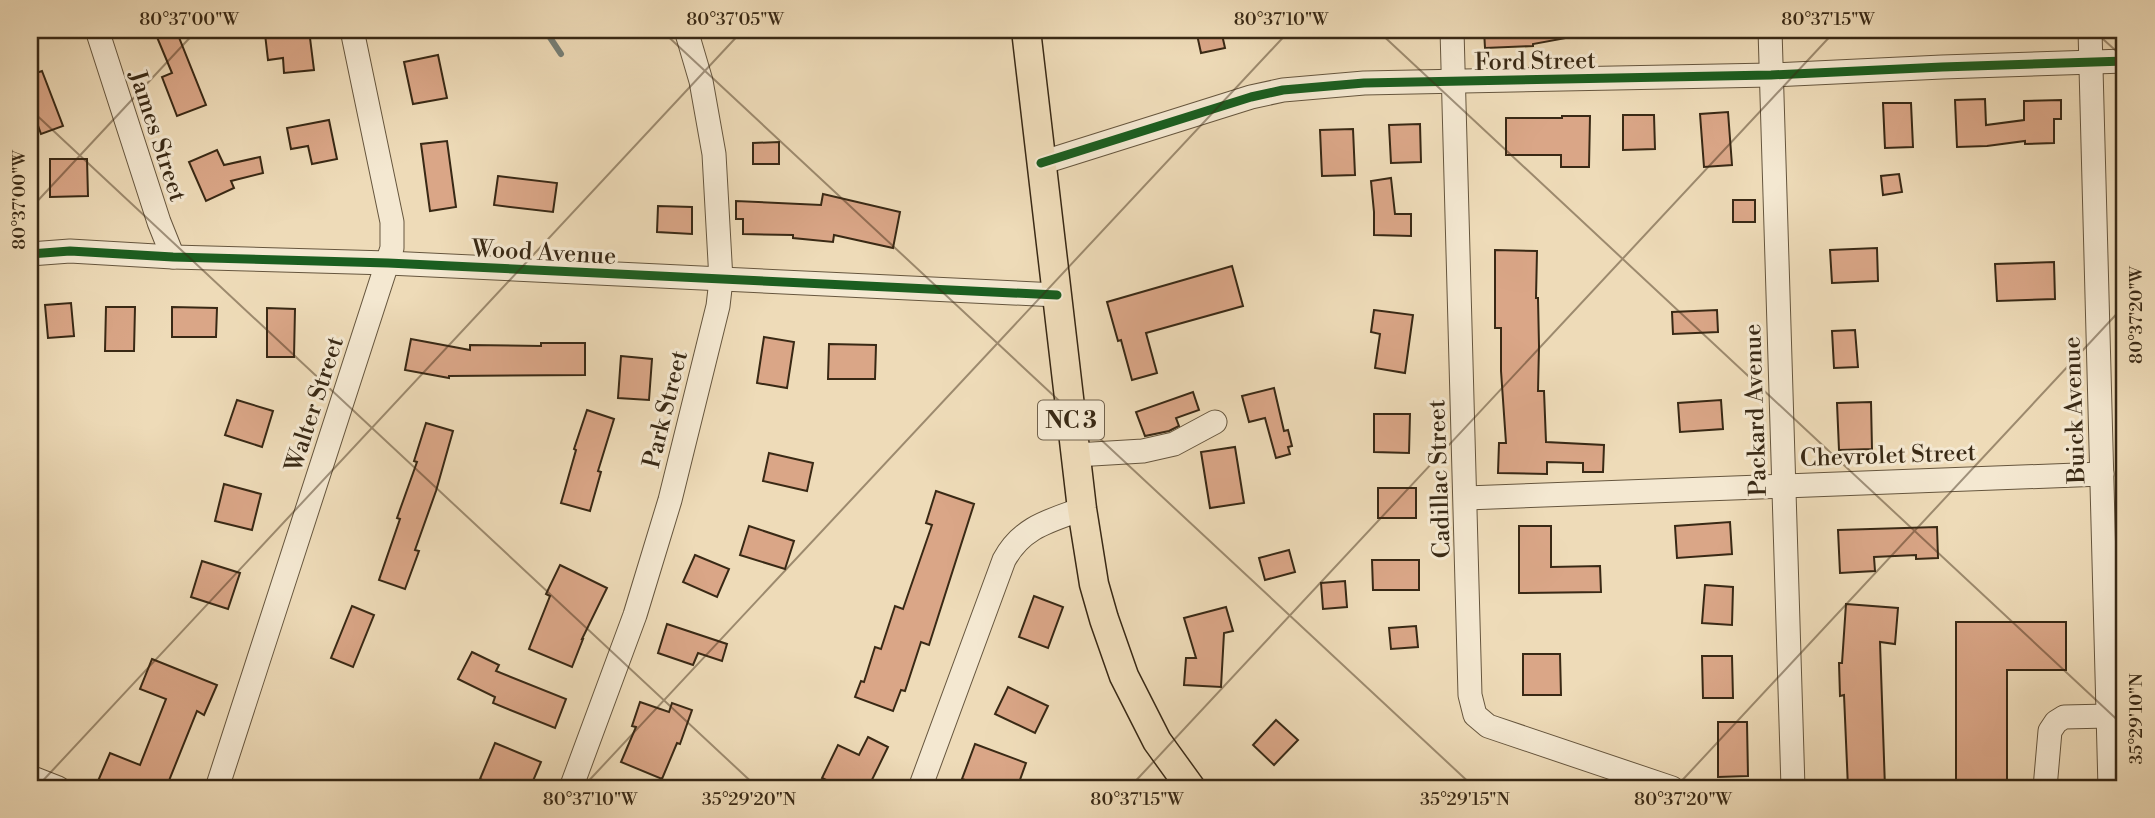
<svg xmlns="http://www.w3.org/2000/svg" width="2155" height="818" viewBox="0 0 2155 818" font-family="'Libre Bodoni',serif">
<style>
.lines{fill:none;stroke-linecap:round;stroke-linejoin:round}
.stream{stroke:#767f77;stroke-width:6}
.building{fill:#daa687;stroke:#392915;stroke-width:2}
.minor-casing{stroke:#66563e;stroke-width:25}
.major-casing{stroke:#392915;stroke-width:31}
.minor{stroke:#f4e8d1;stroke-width:23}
.major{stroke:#eedbb8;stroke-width:28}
.cycleway-casing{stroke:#f4e8d1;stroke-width:13}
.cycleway{stroke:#1b5e20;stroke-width:9}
.ticks{fill:none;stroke:#392915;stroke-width:2;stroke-opacity:0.45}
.labels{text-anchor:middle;stroke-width:6;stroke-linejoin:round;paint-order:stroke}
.shield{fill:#f4e8d1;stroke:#71624d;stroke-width:2}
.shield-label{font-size:23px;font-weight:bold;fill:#392915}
.street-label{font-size:24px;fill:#392915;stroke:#f4e8d1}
.neatline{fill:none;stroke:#392915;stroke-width:2.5}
.ticks-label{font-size:18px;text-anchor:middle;fill:#392915}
</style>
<rect width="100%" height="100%" fill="#eedbb8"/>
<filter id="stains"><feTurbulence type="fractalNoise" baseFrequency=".00286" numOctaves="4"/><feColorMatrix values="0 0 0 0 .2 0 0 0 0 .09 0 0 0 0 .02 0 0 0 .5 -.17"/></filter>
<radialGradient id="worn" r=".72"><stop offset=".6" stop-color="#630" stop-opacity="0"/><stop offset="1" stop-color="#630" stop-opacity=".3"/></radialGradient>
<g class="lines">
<path class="stream" d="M545,30L561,54"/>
</g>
<g class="building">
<path d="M154,30H176L206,105L177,116L162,77L172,73Z"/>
<path d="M309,30L314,70L284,73L283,58L268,60L265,34Z"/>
<path d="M1196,30H1221L1225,48L1201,53Z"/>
<path d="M1484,30H1565L1566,38L1533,44V46L1485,48Z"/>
<path d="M438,55L447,98L413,104L404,62Z"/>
<path d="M42,71L63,126L41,134L30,103V75Z"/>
<path d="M1985,99L1986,125L2024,120V101L2061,100V119H2054V143L2025,144V141L1987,146L1957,147L1955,100Z"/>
<path d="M1883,103H1911L1913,147L1885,148Z"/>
<path d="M1728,112L1732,165L1704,167L1700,114Z"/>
<path d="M1623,115H1654L1655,149L1623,150Z"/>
<path d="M1562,116H1590L1589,167H1561V155H1506V118H1562Z"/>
<path d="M329,120L337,159L312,164L308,146L291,149L287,128Z"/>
<path d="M1420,124L1421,162L1391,163L1389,125Z"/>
<path d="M1353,129L1355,175L1322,176L1320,130Z"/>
<path d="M447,141L456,207L430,211L421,144Z"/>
<path d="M779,142V164H753V143Z"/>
<path d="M217,150L224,165L260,157L263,173L231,181L234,188L206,201L189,162Z"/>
<path d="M50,159H87L88,196L50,197Z"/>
<path d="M1899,174L1902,192L1883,195L1881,176Z"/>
<path d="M498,176L557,183L553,212L494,205Z"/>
<path d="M1391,178L1395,214H1411V236L1374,235V212L1371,181Z"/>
<path d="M823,194L900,212L893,248L834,235L833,242L793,238V235L743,234V219H736V201L821,205Z"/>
<rect x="1733" y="200" width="22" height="22"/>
<path d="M658,206L692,207V234L657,232Z"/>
<path d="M1877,248L1878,281L1832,283L1830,250Z"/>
<path d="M1495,250L1537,251L1536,298H1538L1539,346L1538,391H1544L1546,442L1604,445L1603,472H1583V463L1547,462V474L1498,473L1499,443H1506L1501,371V328H1495Z"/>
<path d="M2054,262L2055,299L1997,301L1995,264Z"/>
<path d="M1232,266L1243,306L1146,333L1157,373L1132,380L1121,340L1118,341L1107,302Z"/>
<path d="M71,303L74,336L48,338L45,305Z"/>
<path d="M106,307H135L134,351H105Z"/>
<path d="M172,307L217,308L216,337H172Z"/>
<path d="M267,308L295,309L294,357H267Z"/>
<path d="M1374,310L1413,315L1405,373L1375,368L1380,334L1371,332Z"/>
<path d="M1717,310L1718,332L1673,334L1672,312Z"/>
<path d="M1855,330L1858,367L1834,368L1832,331Z"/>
<path d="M764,337L794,342L787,388L757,383Z"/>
<path d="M411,339L470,350V345L541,346V343H585V375L449,376V378L405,370Z"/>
<path d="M829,344L876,345L875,379H828Z"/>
<path d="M621,356L652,359L649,400L618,398Z"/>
<path d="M1274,388L1284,431L1288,430L1292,446L1288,447L1290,454L1276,458L1265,418L1249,422L1242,396Z"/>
<path d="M1193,392L1199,410L1176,418L1179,426L1169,431L1145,436L1136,412Z"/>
<path d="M237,400L273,411L262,447L225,435Z"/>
<path d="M1721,400L1723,429L1680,432L1678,403Z"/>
<path d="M1871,402L1872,449L1839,450L1837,403Z"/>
<path d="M587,410L614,419L598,471L601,472L590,511L561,503L576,450L574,449Z"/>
<path d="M1374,414H1410L1409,453L1374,452Z"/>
<path d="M426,423L453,431L436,491L415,550L419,551L405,589L379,580L400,519L397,518L417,462L414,461Z"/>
<path d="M1235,447L1244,503L1210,508L1201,452Z"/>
<path d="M769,453L813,463L807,491L763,481Z"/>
<path d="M224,484L261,494L252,530L215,521Z"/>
<rect x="1378" y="488" width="38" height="30"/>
<path d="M936,491L974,504L929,645L921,642L905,691L901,690L893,711L855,697L861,681L864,682L875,647L881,649L895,606L903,609L932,525L926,523Z"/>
<path d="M1730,522L1732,554L1677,558L1675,526Z"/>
<path d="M749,526L794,541L785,569L740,555Z"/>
<path d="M1519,526H1551V567L1600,566L1601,592L1519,593Z"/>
<path d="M1937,527L1938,558L1916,559V555L1874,557L1875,571L1840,573L1838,530Z"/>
<path d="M1289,550L1295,572L1265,580L1259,558Z"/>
<path d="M695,555L729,569L717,597L683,582Z"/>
<path d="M1372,560H1419V590H1373Z"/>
<path d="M202,561L240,573L228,609L191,597Z"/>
<path d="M560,565L607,588L582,639H583L572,667L529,649L550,596L546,594Z"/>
<path d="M1345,581L1347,607L1323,609L1321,583Z"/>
<path d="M1705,585L1733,587L1732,625L1702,623Z"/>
<path d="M1034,596L1063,607L1048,648L1019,637Z"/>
<path d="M1846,604L1898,608L1895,644L1880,642L1885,788H1848L1844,695L1840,696L1839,663H1842Z"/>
<path d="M352,606L374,615L353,667L331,658Z"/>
<path d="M1226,607L1233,631L1224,633L1221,687L1184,685L1186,658H1196L1184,618Z"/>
<path d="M1956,622H2066V670H2007V787H1956Z"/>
<path d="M667,624L727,644L722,661L698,653L693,665L658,653Z"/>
<path d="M1416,626L1418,647L1391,649L1389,628Z"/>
<path d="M472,652L499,665L496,671L566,699L555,728L493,703L495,697L458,679Z"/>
<path d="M1523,654H1560L1561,695H1523Z"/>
<path d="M1702,656H1732L1733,698H1703Z"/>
<path d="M152,659L217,685L204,715L197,711L166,788H116L98,781L110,753L140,765L166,699L140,689Z"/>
<path d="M1008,687L1048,706L1035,733L995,714Z"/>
<path d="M640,702L669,712L672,703L692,710L680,744L677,743L662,779L621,762L636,727L632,726Z"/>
<path d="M1276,720L1298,740L1274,765L1253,745Z"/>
<path d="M1718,722H1747L1748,776L1718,777Z"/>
<path d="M868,737L888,747L868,788H843L822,778L838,745L859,755Z"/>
<path d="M495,743L541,762L530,788H502L480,779Z"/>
<path d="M975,744L1026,763L1017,788H989L962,779Z"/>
</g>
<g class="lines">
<defs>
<g id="minor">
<path d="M97,30L159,222L173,257"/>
<path d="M1452,30L1470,695L1475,715L1488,726L1672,788"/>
<path d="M1770,30L1793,788"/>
<path d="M2090,30L2110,788"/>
<path d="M1041,163L1251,97L1283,90L1364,83L1771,75L1942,67L2125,61"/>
<path d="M30,254L70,251L173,257L388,263L1057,295"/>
<path d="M1076,455L1143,451L1174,444L1215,422"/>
<path d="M1466,498L2102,474"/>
<path d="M30,777L58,788"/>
<path d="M217,788L392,248V222L352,30"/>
<path d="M571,788L635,615L670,500L718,306L721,280L714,154L701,81L686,30"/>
<path d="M920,788L1004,560C1022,527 1049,521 1082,509"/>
<path d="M2045,788L2050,731L2056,722L2064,717L2108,716L2125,708"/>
</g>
<path id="major" d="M1026,30L1082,509L1094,584L1104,619L1124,676L1157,741L1191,788"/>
</defs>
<use href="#minor" class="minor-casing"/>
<use href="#major" class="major-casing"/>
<use href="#minor" class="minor"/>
<use href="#major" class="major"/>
<defs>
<g id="cycleway">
<path d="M1041,163L1251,97L1283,90L1364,83L1771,75L1942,67L2125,61"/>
<path d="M30,254L70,251L173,257L388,263L1057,295"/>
</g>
</defs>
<use href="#cycleway" class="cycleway-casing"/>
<use href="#cycleway" class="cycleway"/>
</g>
<path class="ticks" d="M661,30L1475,788M1377,30L2125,727M2093,30L2125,59M30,109L758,788M30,209L197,30M30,777L42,788M36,788L743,30M582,788L1290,30M1129,788L1836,30M1675,788L2125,305"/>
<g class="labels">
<rect class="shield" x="1038" y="400.5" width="66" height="39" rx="5"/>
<g class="shield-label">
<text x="1071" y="428">NC 3</text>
</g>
<g class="street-label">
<text transform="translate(1535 61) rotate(-1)" y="8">Ford Street</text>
<text transform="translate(158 136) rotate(72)" y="8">James Street</text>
<text transform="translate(544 252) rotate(3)" y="8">Wood Avenue</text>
<text transform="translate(314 404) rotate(-72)" y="8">Walter Street</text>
<text transform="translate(665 409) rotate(-76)" y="8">Park Street</text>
<text transform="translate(1755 410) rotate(-92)" y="8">Packard Avenue</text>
<text transform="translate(2074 410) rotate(-92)" y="8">Buick Avenue</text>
<text transform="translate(1888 455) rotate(-2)" y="8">Chevrolet Street</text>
<text transform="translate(1439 479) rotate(-92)" y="8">Cadillac Street</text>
</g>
</g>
<rect width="2155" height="818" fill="none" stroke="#eedbb8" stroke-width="77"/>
<rect x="38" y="38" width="2078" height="742" class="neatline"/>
<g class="ticks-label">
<text x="189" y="25">80°37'00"W</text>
<text x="735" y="25">80°37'05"W</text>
<text x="1281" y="25">80°37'10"W</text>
<text x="1828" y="25">80°37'15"W</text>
<text transform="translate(19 200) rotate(-90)" y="6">80°37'00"W</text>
<text transform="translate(2136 315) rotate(-90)" y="6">80°37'20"W</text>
<text transform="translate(2136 719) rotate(-90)" y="6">35°29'10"N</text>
<text x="590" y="805">80°37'10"W</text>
<text x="749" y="805">35°29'20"N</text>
<text x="1137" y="805">80°37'15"W</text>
<text x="1465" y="805">35°29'15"N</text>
<text x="1683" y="805">80°37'20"W</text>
</g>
<rect width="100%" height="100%" filter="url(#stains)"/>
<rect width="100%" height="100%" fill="url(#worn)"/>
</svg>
